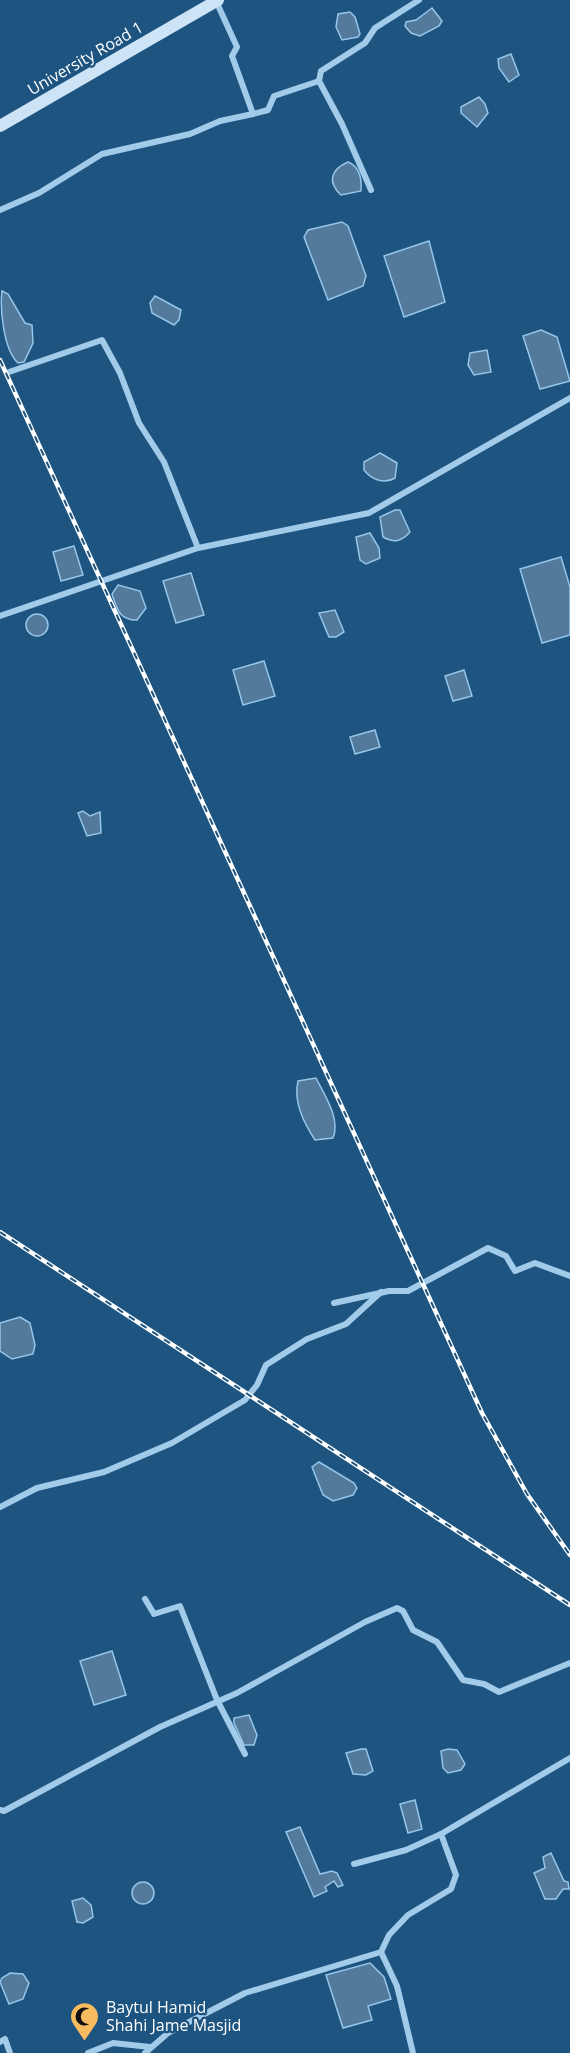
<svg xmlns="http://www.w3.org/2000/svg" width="570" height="2053" viewBox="0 0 570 2053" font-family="'Open Sans',sans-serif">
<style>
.water{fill:#537a9a;stroke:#95c6ea;stroke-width:1.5}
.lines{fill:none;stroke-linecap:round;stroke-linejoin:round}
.minor{stroke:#a2cae9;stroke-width:6}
.secondary{stroke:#cde4f7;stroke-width:12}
.rail-casing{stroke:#fff;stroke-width:4.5}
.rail{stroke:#1e5480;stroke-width:2;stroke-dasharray:7;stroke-linecap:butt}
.labels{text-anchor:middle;stroke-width:4.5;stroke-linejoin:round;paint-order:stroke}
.street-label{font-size:16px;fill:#fff;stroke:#1e5480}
.poi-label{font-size:16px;fill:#fff;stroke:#1e5480;text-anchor:start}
</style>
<rect width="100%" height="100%" fill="#1e5480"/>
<g class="water">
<path d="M432,8L442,21L439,26L420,36L411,33L405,26L406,22L416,20Z"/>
<path d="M350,12L355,17L360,34L358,37L342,40L336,27L338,14Z"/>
<path d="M511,54L519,75L509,82L499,68L498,59Z"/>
<path d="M479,97L485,104L488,113L477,127L461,113V107Z"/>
<path d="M348,162C360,167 362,179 361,191L341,195C326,181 332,169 348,162Z"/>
<path d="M342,222L348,226L366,276L363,286L328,300L304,237L308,230Z"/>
<path d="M429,241L445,302L404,317L384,256Z"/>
<path d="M2,291L8,294L25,323L32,325L33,343L24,362L18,363C3,349 0,308 2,291Z"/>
<path d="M155,296L181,310L179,320L174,325L152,313L150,303Z"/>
<path d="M541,330L557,337L570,381L540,389L523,336Z"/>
<path d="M487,350L491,372L474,375L468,365L470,353Z"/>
<path d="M380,453L397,463L395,478C384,485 371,479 364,470V462Z"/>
<path d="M395,510H400L410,532C401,542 394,543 383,537L380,517Z"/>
<path d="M370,533L379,548L380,558L366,564L360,560L356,537Z"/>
<path d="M74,546L83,575L61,581L53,552Z"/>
<path d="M561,557L570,587V635L542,643L520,569Z"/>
<path d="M191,573L204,615L176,623L163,581Z"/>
<path d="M118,585L140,591L146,608L137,620C119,620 117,609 112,594Z"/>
<path d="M335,610L344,632L336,637H329L319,613Z"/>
<circle cx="37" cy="625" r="11"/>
<path d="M264,661L275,696L243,705L233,670Z"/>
<path d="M464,670L472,696L453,701L445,676Z"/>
<path d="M375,730L380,747L355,754L350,737Z"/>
<path d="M83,811L90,816L100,812L101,833L87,836L78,813Z"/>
<path d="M316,1078C324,1094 341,1119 333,1138L315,1140C304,1123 293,1102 298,1081Z"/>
<path d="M20,1317L30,1323L35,1345L33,1354L12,1359L0,1351V1323Z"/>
<path d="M319,1462L354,1483L357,1488L353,1495L333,1501L323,1495L312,1467Z"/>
<path d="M112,1651L126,1695L94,1705L80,1661Z"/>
<path d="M249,1715L257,1735L254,1745H244L234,1723V1718Z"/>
<path d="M361,1749H366L373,1771L366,1775L353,1774L346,1753Z"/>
<path d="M448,1749L457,1750L465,1764L461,1770L448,1773L443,1768L441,1751Z"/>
<path d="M415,1800L422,1829L408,1833L400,1804Z"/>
<path d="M300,1827L320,1874L332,1871L337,1873L343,1885L338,1887L334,1881L325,1887L327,1891L314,1897L286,1832Z"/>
<path d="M551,1853L564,1881L568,1882L569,1889H563L556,1899H545L534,1873L545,1868L543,1857Z"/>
<circle cx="143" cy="1893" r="11"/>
<path d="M83,1898L91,1905L93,1917L83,1923L77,1922L72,1901Z"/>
<path d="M370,1963L384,1977L391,1999L368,2006L372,2020L343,2028L326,1975Z"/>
<path d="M10,1973L23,1974L29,1983L23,1999L9,2004L0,1982L2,1978Z"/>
</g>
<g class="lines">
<g class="minor">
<path d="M216,1L237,47L232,56L253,114L268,110L274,96L319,81L342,124L371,190"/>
<path d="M319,81L321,71L365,43L375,28L419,0"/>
<path d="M0,210L39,193L102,154L190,134L220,121L253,114"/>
<path d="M9,372L102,340L120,373L139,423L164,462L198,548"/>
<path d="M0,616L198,548L369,513L570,398"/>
<path d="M334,1303L389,1291H408L488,1248L506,1256L515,1271L535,1263L570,1276"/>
<path d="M0,1507L37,1488L104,1472L172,1443L245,1400L257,1385L266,1365L307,1339L346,1324L381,1292"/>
<path d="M145,1599L154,1614L180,1606L217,1700L245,1754"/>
<path d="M0,1810L4,1811L160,1727L237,1693L365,1622L397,1608L403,1611L413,1630L437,1642L463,1680L484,1684L499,1692L570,1663"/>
<path d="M354,1864L406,1850L441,1834"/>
<path d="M381,1952L397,1986L413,2053"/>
<path d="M0,2042L5,2039L10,2053"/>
<path d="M88,2053L113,2043L150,2047"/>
<path d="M145,2053L168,2033L245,1993L381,1952L389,1935L408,1915L451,1889L456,1875L441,1834L570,1758"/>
</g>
<path class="secondary" d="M0,126L218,0"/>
<defs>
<g id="rail">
<path d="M0,360L482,1413L527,1494L570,1555"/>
<path d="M0,1232L570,1605"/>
</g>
</defs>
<use href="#rail" class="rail-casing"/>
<use href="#rail" class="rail"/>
</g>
<defs>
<symbol id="mosque-pin" viewBox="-11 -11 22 30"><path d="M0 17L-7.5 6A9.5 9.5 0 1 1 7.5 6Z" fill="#f8bb60" stroke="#1e5480"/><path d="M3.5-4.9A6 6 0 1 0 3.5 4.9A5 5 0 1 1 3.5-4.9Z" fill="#111"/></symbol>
</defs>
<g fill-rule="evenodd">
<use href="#mosque-pin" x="68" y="2000" width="33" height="45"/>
</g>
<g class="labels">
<g class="street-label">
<text transform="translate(85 58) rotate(-30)" y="6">University Road 1</text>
</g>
<g class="poi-label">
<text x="106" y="2013">Baytul Hamid<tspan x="106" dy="18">Shahi Jame Masjid</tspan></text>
</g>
</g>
</svg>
